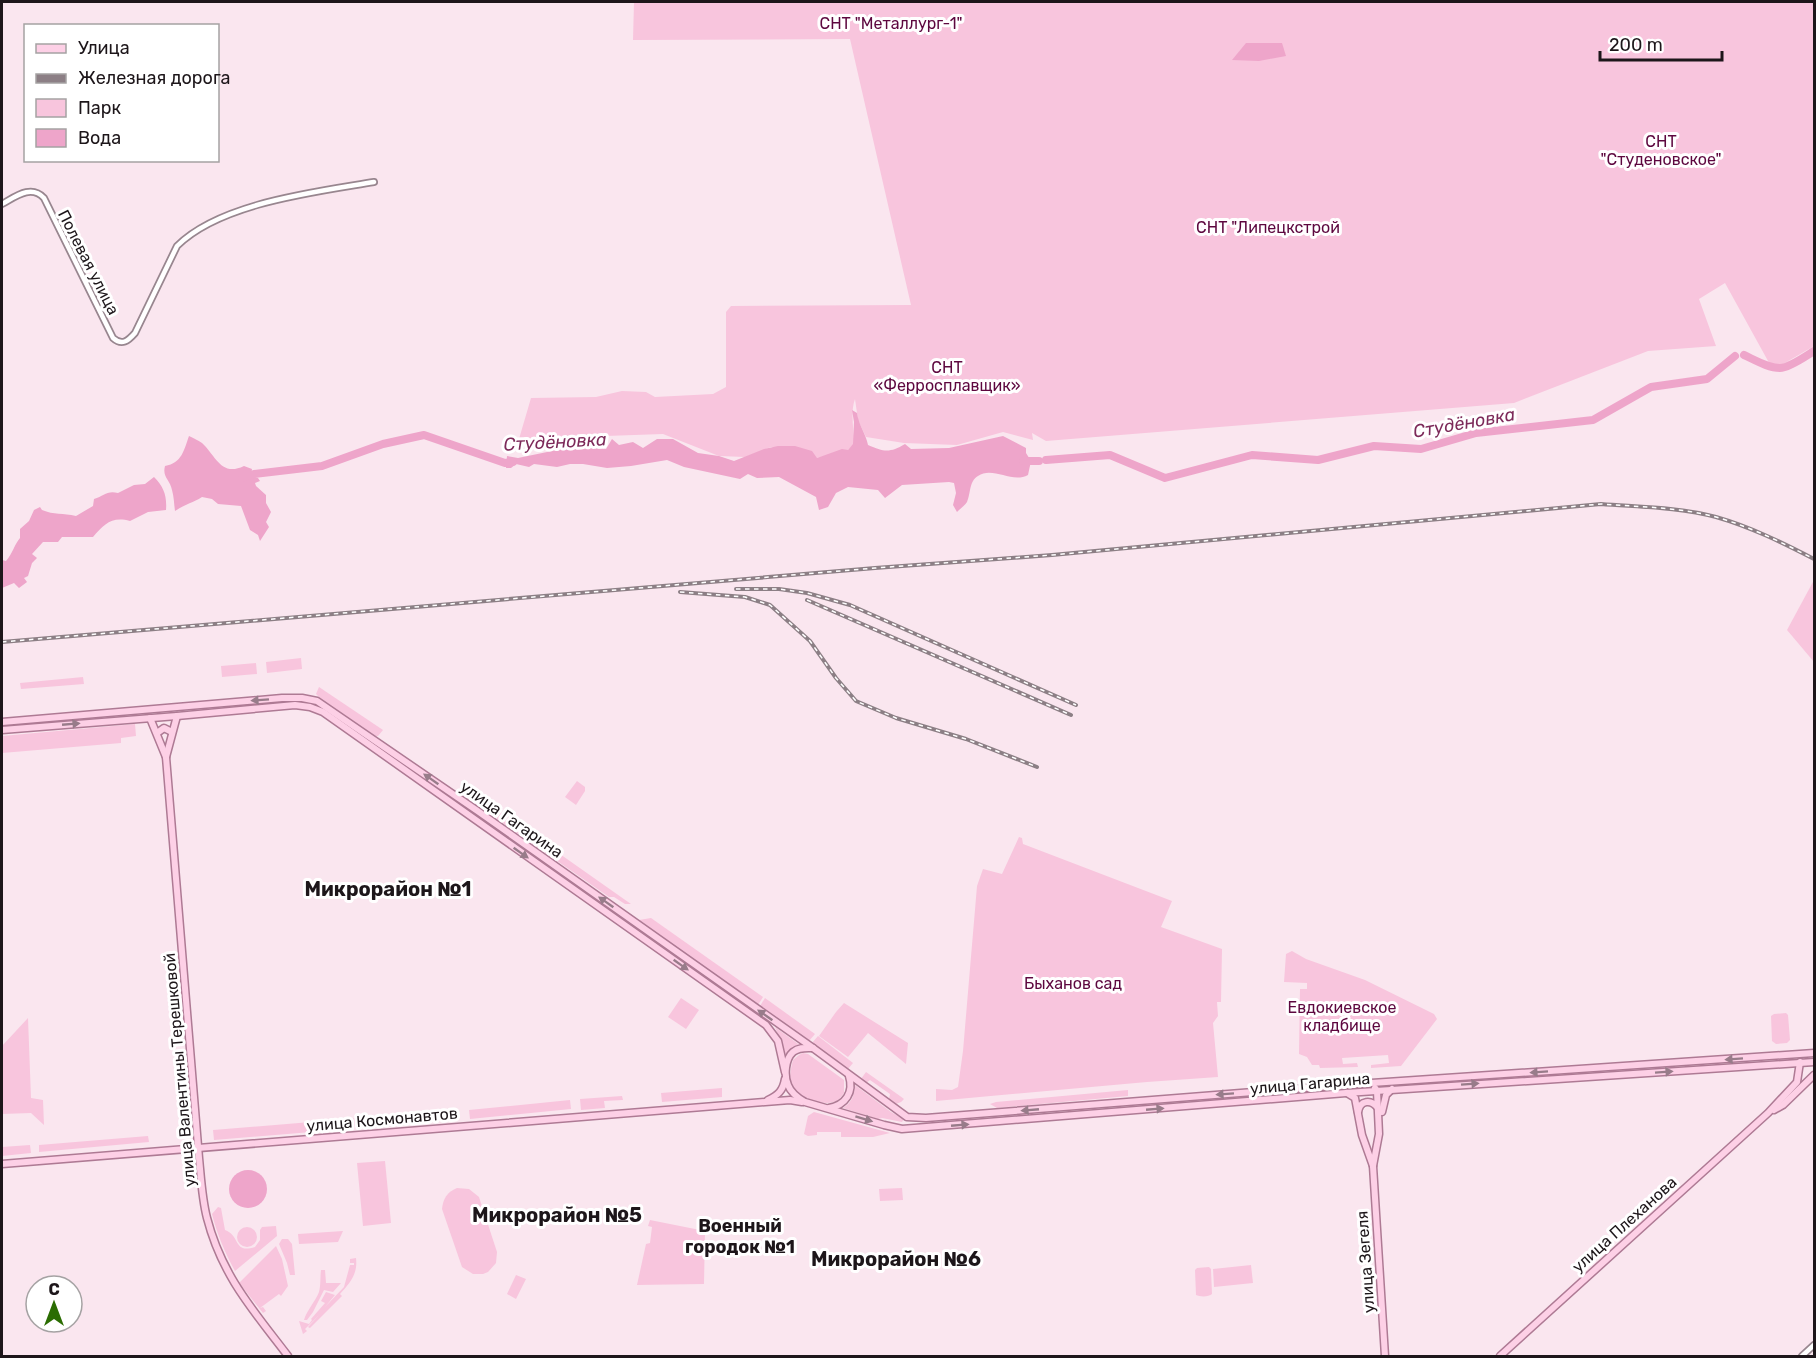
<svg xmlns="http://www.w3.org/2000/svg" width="1816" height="1358" viewBox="0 0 1816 1358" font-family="Rubik,sans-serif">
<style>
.green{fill:#f8c5dd}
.water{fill:#eea5ca}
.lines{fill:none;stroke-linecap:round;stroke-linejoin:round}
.river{stroke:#eea5ca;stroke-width:8}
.minor-casing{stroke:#98868f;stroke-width:8}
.major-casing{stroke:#ae7a94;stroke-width:9}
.minor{stroke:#fff;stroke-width:4.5}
.major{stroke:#fdd0e6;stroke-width:6}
.rail-casing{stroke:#8c7f85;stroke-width:4}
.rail{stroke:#fff;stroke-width:1.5;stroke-dasharray:4.5;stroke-linecap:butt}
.oneway{fill:#987c8a}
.labels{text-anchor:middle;stroke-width:6;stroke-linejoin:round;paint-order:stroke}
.park-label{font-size:16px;fill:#5d073f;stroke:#fff}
.street-label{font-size:16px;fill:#1d161a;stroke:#fff}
.water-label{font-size:18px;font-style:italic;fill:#7d2a5a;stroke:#fff}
.neighbourhood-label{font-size:18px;font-weight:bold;fill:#1d161a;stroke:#fff}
.quarter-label{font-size:20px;font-weight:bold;fill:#1d161a;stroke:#fff}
</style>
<rect width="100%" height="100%" fill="#fae6ef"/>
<g class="green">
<path d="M634,2H1814V346L1773,370L1725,283L1699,299L1716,346L1648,351L1514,403L1046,441L1032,433L1033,440L1003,432L957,445L904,443L866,437L858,420L855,399C850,413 854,429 854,444L848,450L817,458L771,447L745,457L719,456L663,434L519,439L531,398L596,397L622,391L646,392L655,397L713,394L726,387V312L731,306L911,305L850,39L633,40Z"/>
<path d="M1814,580V662L1787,630Z"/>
<path d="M301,658L302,669L267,673L266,662Z"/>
<path d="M256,663L257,674L222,677L221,666Z"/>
<path d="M83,677L84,684L21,689L20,683Z"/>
<path d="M319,687L383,730L378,736H375L320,698L316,694Z"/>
<path d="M135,724L136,736L121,738V743L2,753V736Z"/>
<path d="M577,781L585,787V791L576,805L565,797Z"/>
<path d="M496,809L621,897L631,904H625L614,897H609L497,819Z"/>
<path d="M1019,837L1022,838L1023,844L1172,901L1161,927L1222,949L1221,1002H1217L1218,1016L1213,1023L1218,1077L1147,1082L936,1101V1089L952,1090L958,1087L963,1051L977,886L983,869L1002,874Z"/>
<path d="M651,918L763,997L758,1005L639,920Z"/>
<path d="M1292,951L1306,959L1365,980L1434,1014L1437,1019L1401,1066L1371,1068V1065L1389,1063L1388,1055L1342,1058L1343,1064L1357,1063L1358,1067L1320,1068L1319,1065H1312L1307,1057L1299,1054L1300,989H1307V983L1284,982L1286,954Z"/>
<path d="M681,998L699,1010L686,1029L668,1017Z"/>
<path d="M765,998L815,1034L809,1041L760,1006Z"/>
<path d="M844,1003L908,1043L906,1064L868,1033L848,1057L819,1036L836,1012Z"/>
<path d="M1786,1013L1788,1015L1790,1040L1787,1043L1776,1044L1772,1041L1771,1016L1774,1014Z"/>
<path d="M28,1018L31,1098L43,1100L44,1125L31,1113L2,1114V1046Z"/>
<path d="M775,1027L801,1046C793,1048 789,1051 785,1058L780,1040Z"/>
<path d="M818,1036L853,1063L848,1069L812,1043Z"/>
<path d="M803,1053L808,1054L844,1080V1093C841,1097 839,1101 833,1102C821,1106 796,1097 791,1084C789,1078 791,1067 793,1060L799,1055Z"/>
<path d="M866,1072L900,1096L904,1099L901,1102L896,1104L889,1099L890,1094L870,1080L866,1083L861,1079Z"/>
<path d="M855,1085L891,1112L904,1119L902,1122L882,1118L878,1119L843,1108C852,1102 854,1096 855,1085Z"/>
<path d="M722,1088V1097L662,1102L661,1093Z"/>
<path d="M1128,1090V1096L997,1108L990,1104L996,1102Z"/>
<path d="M622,1096L623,1100L604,1101L605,1108L581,1110L580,1099Z"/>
<path d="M570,1100L571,1109L470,1119L469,1110Z"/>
<path d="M814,1112L890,1133L873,1137H841V1132H817V1135L808,1136L804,1134L808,1116Z"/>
<path d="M423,1113L424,1123L375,1127L374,1117Z"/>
<path d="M371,1117L372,1127L214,1140L213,1130Z"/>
<path d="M148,1136L149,1142L39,1152V1145Z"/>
<path d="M30,1145L31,1153L2,1156V1147Z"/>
<path d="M385,1161L391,1223L363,1226L357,1163Z"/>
<path d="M457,1188L469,1189L479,1197L497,1252L496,1263L488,1272L483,1274H473L462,1267L442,1209C443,1199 447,1192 457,1188Z"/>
<path d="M902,1188L903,1200L880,1201L879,1189Z"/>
<path d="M218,1207L221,1208L225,1230C241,1236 233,1254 255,1247L260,1240V1230L262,1227L276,1226L277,1236L235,1271C225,1253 217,1234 212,1214Z"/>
<path d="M650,1220L705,1231L704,1284L637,1285L646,1244L650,1243L652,1227L648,1226Z"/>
<circle cx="247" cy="1237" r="10"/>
<path d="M343,1231L338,1242L299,1244L298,1234Z"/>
<path d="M282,1239H288L292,1244L295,1275H290L287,1263L279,1244Z"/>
<path d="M276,1246L282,1259L288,1286L281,1296L279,1294L260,1308L263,1307L266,1311L263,1313L239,1283Z"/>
<path d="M356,1258C358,1274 350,1283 340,1294L342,1296L310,1328L308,1327L320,1314L305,1329L307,1331L303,1334L299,1321L309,1324L312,1320L311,1319L325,1303L321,1301L326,1292L335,1295L325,1307L344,1287L350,1265H354V1263H350V1259Z"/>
<path d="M1251,1265L1253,1283L1214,1287L1213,1269Z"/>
<path d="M1209,1267L1211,1269L1212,1294C1209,1297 1200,1297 1196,1295L1195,1270L1197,1268Z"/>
<path d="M321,1270H325L326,1283H341L333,1292L324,1290L313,1312L307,1320H304C307,1310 315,1302 319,1292C321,1285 320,1277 321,1270Z"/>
<path d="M516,1275L526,1279L516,1299L507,1294Z"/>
</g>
<g class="water">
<path d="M1246,43H1282L1286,56L1259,61L1232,60Z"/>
<path d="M852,410L857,413C859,426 866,434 868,445C884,452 890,453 905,444L911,449L949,448L1003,436L1026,448V453L1031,461L1028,475C1012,484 993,466 978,476C969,481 971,493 967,502C965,505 960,509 957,512L953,505L956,493L954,483L949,482L902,485L885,498L878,490L848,487L836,493L828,507L819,510L816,497L779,477L757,478L748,474L740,479L684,467L667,460L631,466L607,468L583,464H570L557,467L534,464L529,467L516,464L511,468H506L507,456L518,458L552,451L528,447L540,441H563L569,446L606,449L612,439L619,445L633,442L643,448L657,439H673L698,453L719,456L734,461L764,449L778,446H795L812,451L817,458L842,449L848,450L853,444L854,422Z"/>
<path d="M189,436C193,438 198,440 202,443C216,456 221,477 244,466L252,469L251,476L258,478L260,481L255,483L256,486L266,495V503L271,512L266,522L269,527L260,541L258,535L250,530L241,506L218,504L212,499L202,497C193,503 185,504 175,511C174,504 174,497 172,490C170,480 162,477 165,466C182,463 184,450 189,436Z"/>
<path d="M154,477C164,487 167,496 166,510L148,512L130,521C112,516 104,524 93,537H62L58,542H43L32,554L37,558L32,563L28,576L24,578L27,582L19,588L14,583L2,588V560L6,561C13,553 14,545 20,538V529L29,521L34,510L40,507L42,510C54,515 63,513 76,516L93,506L94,499C104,496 107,490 118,493L134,485L145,484Z"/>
<circle cx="248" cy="1189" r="19"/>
</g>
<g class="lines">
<g class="river">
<path d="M1744,355C1755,360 1768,368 1780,368C1789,368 1806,356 1814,351"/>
<path d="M1046,460L1110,455L1165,478L1252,455L1318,460L1374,446L1421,449L1476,433L1593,420L1651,387L1707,379L1735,356"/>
<path d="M1023,461H1039"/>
<path d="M242,478L254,474L322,466L383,444L424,435L505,463L513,462"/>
</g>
<defs>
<g id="minor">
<path d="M2,204C15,197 31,184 44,198L113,338C122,346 128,341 135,333L177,246C220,203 315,192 374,182"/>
<path d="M1802,1356L1814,1345"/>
</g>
<g id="major">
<path d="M150,718L166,757L199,1158C201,1178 202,1199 207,1218C222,1276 253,1310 288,1356"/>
<path d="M2,722L282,698H302L317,701L479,812L813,1048L907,1117L926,1118L1342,1085L1814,1053"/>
<path d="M2,730L177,716L295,705L310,707L323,712L766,1025L778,1041L785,1072"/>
<path d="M157,733L164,728L172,732"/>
<path d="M166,757L177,716"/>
<path d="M813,1048C806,1048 799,1047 793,1052C785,1059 784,1076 788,1085C791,1093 798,1098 805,1102L884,1125L902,1129L1346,1093L1814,1062"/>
<path d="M1347,1093L1355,1098L1362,1135L1373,1166L1385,1356"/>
<path d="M768,1100C778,1095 783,1091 785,1079"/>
<path d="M829,1108C846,1105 854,1092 849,1076"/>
<path d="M1774,1110L1783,1105L1814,1075"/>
<path d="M1358,1112C1360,1100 1371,1099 1378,1108"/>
<path d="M1382,1112L1386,1095L1392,1089"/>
<path d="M2,1164L765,1102L790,1100L802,1102"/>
<path d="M1373,1166L1379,1134L1377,1091L1375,1088"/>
<path d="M1500,1356L1768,1113L1797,1082L1800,1062"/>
</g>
</defs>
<use href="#minor" class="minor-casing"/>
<use href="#major" class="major-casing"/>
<use href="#minor" class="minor"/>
<use href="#major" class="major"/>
<defs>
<g id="rail">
<path d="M736,589H779L807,593L850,605L1076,705"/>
<path d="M680,592L745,597L770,605L810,641L836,678L856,701L896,718L966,739L1037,767"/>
<path d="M807,600L1071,715"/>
<path d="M2,642L875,568L1052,555L1601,504C1639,507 1679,507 1716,517C1751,527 1783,543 1814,559"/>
</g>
</defs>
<use href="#rail" class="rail-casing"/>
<use href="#rail" class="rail"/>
</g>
<defs><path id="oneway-solid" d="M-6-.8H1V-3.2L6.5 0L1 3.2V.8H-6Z" transform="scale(1.5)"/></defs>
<g class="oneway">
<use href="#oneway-solid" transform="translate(260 700) rotate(176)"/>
<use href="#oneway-solid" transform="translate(71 724) rotate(-5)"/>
<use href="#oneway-solid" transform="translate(431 779) rotate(-145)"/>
<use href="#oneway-solid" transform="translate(521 853) rotate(35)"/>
<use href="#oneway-solid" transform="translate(606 902) rotate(-145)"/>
<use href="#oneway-solid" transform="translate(681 965) rotate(35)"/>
<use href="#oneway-solid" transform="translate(765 1015) rotate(-145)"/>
<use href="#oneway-solid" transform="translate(1734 1059) rotate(176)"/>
<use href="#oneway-solid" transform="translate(1539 1072) rotate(176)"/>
<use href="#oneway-solid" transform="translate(1664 1072) rotate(-4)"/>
<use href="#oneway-solid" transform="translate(1470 1084) rotate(-4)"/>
<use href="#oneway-solid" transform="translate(1225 1094) rotate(176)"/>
<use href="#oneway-solid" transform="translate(1155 1109) rotate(-5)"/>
<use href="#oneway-solid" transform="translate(1030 1110) rotate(175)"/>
<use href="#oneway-solid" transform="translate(864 1119) rotate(17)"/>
<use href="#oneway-solid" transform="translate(960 1125) rotate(-5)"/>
</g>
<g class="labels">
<g class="park-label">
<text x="891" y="29">СНТ "Металлург-1"</text>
<text x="1661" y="147">СНТ<tspan x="1661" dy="18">"Студеновское"</tspan></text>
<text x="1268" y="233">СНТ "Липецкстрой</text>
<text x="947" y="373">СНТ<tspan x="947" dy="18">«Ферросплавщик»</tspan></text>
<text x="1073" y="989">Быханов сад</text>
<text x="1342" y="1013">Евдокиевское<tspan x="1342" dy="18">кладбище</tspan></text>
</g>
<g class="street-label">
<text transform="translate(89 262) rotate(63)" y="6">Полевая улица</text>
<text transform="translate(512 819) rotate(35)" y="6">улица Гагарина</text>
<text transform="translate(179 1070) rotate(-95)" y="6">улица Валентины Терешковой</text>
<text transform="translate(1310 1083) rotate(-5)" y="6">улица Гагарина</text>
<text transform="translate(382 1119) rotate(-5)" y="6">улица Космонавтов</text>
<text transform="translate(1624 1224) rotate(-42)" y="6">улица Плеханова</text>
<text transform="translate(1365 1262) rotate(-94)" y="6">улица Зегеля</text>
</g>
<g class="water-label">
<text transform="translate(1464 423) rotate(-10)" y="6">Студёновка</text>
<text transform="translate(555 442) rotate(-3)" y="6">Студёновка</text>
</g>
<g class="neighbourhood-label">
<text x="740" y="1232">Военный<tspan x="740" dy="21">городок №1</tspan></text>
</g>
<g class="quarter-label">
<text x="388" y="896">Микрорайон №1</text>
<text x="557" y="1222">Микрорайон №5</text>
<text x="896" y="1266">Микрорайон №6</text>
</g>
</g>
<rect width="1816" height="1358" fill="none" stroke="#1d161a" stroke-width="6"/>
<rect x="24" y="24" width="195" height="138" fill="#ffffff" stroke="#a5a2a3" stroke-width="1.5"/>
<rect x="36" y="44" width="30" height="9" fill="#fdd0e6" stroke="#a5a2a3" stroke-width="1.5"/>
<text x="78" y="54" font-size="18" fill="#1d161a">Улица</text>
<rect x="36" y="74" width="30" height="9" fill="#8c7f85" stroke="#a5a2a3" stroke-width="1.5"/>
<text x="78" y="84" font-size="18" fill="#1d161a">Железная дорога</text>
<rect x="36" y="99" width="30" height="18" fill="#f8c5dd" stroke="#a5a2a3" stroke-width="1.5"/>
<text x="78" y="114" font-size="18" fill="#1d161a">Парк</text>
<rect x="36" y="129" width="30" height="18" fill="#eea5ca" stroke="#a5a2a3" stroke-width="1.5"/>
<text x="78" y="144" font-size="18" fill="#1d161a">Вода</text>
<g transform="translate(54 1304)"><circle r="28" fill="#ffffff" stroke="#a5a2a3" stroke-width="1.5"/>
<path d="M0-4.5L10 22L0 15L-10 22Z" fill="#2b6d02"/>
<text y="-9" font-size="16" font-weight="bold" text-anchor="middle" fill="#1d161a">С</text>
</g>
<path d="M1600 51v9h122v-9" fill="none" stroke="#1d161a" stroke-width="3"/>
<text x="1609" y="51" font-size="18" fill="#1d161a" stroke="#ffffff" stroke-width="4.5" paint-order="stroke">200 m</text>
</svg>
